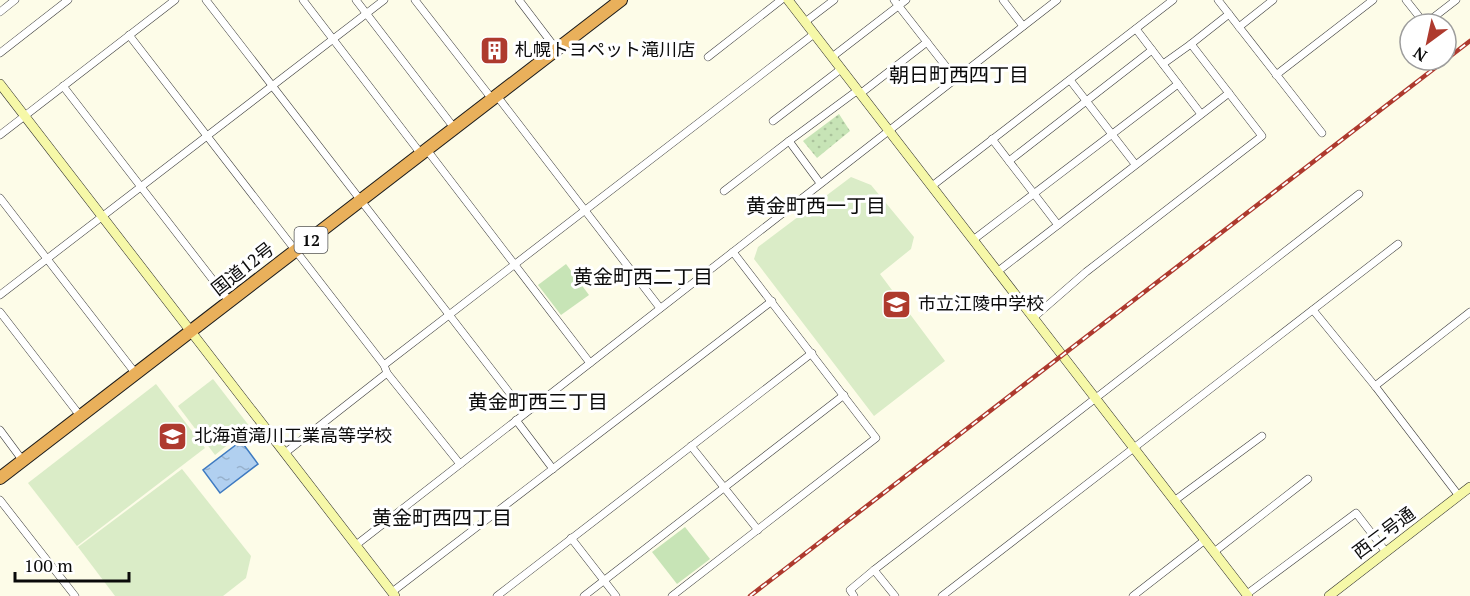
<svg xmlns="http://www.w3.org/2000/svg" width="1470" height="596" viewBox="0 0 1470 596" font-family="'PT Serif','Noto Sans JP',serif">
<style>
.grass{fill:url(#grass-dots)}
.park{fill:#c7e4b6}
.pitch{fill:#daecc7}
.water{fill:url(#water-ripples);stroke:#3e7ac1;stroke-width:1.5}
.lines{fill:none;stroke-linecap:round;stroke-linejoin:round}
.street-casing{stroke:#3d3d3d;stroke-width:8}
.secondary-casing{stroke:#2c2c2c;stroke-width:10}
.highway-casing{stroke:#1b1b1b;stroke-width:14}
.street{stroke:#fff;stroke-width:7}
.secondary{stroke:#f6f8a8;stroke-width:9}
.highway{stroke:#e9b05b;stroke-width:12}
.rail-casing{stroke:#ae3a2e;stroke-width:4.5}
.rail{stroke:#fff;stroke-width:2;stroke-dasharray:7;stroke-linecap:butt}
.labels{text-anchor:middle;stroke-width:6;stroke-linejoin:round;paint-order:stroke}
.shield{fill:#fff;stroke:#545454;stroke-width:1.5}
.shield-label{font-size:16px;font-weight:bold;fill:#0a0a0a}
.poi-label{font-size:18px;fill:#0a0a0a;stroke:#fff;text-anchor:start}
.street-label{font-size:18px;fill:#0a0a0a;stroke:#fff}
.neighbourhood-label{font-size:20px;fill:#0a0a0a;stroke:#fff}
</style>
<defs>
<pattern id="grass-dots" width="8" height="8" patternUnits="userSpaceOnUse" patternTransform="scale(1.5)"><rect width="8" height="8" fill="#c7e4b6"/><path d="M2 2h.1M6 6h.1" fill="none" stroke="#aac29b" stroke-width="1.8" stroke-linecap="round"/></pattern>
<pattern id="water-ripples" width="26" height="14" patternUnits="userSpaceOnUse" patternTransform="scale(1.5)"><rect width="26" height="14" fill="#b1d0f0"/><path d="M2 4q2-2 4 0t4 0M15 11q2-2 4 0t4 0" fill="none" stroke="#97b1cc"/></pattern>
</defs>
<rect width="100%" height="100%" fill="#fdfce8"/>
<path class="grass" d="M839,114L850,131L817,158L803,141Z"/>
<g class="park">
<path d="M566,264L589,295L561,315L538,285Z"/>
<path d="M685,527L710,559L677,584L652,552Z"/>
</g>
<g class="pitch">
<path d="M851,177L871,185L914,237L911,249L880,274L945,361L874,416L754,259L758,247Z"/>
<path d="M213,379L250,427L215,455L178,406Z"/>
<path d="M156,384L205,448L77,546L28,483Z"/>
<path d="M182,469L251,556L246,578L223,596H115L78,547Z"/>
</g>
<path class="water" d="M241,441L258,464L220,493L203,470Z"/>
<g class="lines">
<defs>
<g id="street">
<path d="M206,0L525,413"/>
<path d="M303,0L421,154"/>
<path d="M356,0L455,129"/>
<path d="M415,0L492,99"/>
<path d="M519,0L557,50"/>
<path d="M894,0L955,78"/>
<path d="M1003,0L1023,26"/>
<path d="M1218,0L1322,133"/>
<path d="M1406,0L1425,24"/>
<path d="M0,12L15,0"/>
<path d="M805,22L834,0"/>
<path d="M1425,24L1456,0"/>
<path d="M1239,27L1273,0"/>
<path d="M1136,29L1201,114"/>
<path d="M129,35L384,365L387,373L460,464"/>
<path d="M0,53L68,0"/>
<path d="M708,57L781,0"/>
<path d="M832,57L906,0"/>
<path d="M1163,64L1191,44"/>
<path d="M1276,75L1373,0"/>
<path d="M1070,80L1135,164"/>
<path d="M63,86L230,302"/>
<path d="M860,94L927,42"/>
<path d="M497,96L660,308"/>
<path d="M773,121L841,69"/>
<path d="M0,135L175,0"/>
<path d="M992,139L1058,225"/>
<path d="M427,150L590,363"/>
<path d="M1009,161L1152,50"/>
<path d="M820,183L789,141L858,90"/>
<path d="M932,186L1173,0"/>
<path d="M724,191L789,141"/>
<path d="M0,198L136,374"/>
<path d="M973,240L1178,84"/>
<path d="M997,272L1229,93"/>
<path d="M0,295L384,0"/>
<path d="M1313,310L1375,386L1459,496"/>
<path d="M0,312L81,417"/>
<path d="M1033,318L1086,272L1262,136L1191,44L1229,14"/>
<path d="M384,365L814,34"/>
<path d="M1375,386L1470,312"/>
<path d="M516,420L553,469"/>
<path d="M0,430L23,461"/>
<path d="M691,446L758,530"/>
<path d="M285,453L387,373"/>
<path d="M0,500L75,596"/>
<path d="M1174,501L1262,436"/>
<path d="M571,538L616,596"/>
<path d="M356,545L1057,0"/>
<path d="M1214,552L1308,479"/>
<path d="M392,592L772,301"/>
<path d="M1247,594L1356,513L1386,552"/>
<path d="M497,596L812,353"/>
<path d="M584,596L844,395"/>
<path d="M672,596L876,438L733,252"/>
<path d="M854,596L850,590L874,570"/>
<path d="M895,596L874,570L1359,194"/>
<path d="M942,596L1398,244"/>
<path d="M1133,596L1205,540"/>
</g>
<g id="secondary">
<path d="M788,0L1248,596"/>
<path d="M0,84L395,596"/>
<path d="M1329,596L1470,487"/>
</g>
<path id="highway" d="M0,478L621,0"/>
</defs>
<use href="#street" class="street-casing"/>
<use href="#secondary" class="secondary-casing"/>
<use href="#highway" class="highway-casing"/>
<use href="#street" class="street"/>
<use href="#secondary" class="secondary"/>
<use href="#highway" class="highway"/>
<defs>
<path id="rail" d="M750,596L1470,41"/>
</defs>
<use href="#rail" class="rail-casing"/>
<use href="#rail" class="rail"/>
</g>
<defs>
<symbol id="building-square" viewBox="-11 -11 22 22"><rect x="-9" y="-9" width="18" height="18" rx="4" fill="#ae3a2e" stroke="#fff"/><path d="M-4-6H4V6H1V3H-1V6H-4ZM-2.5-4.3h1.7v1.8h-1.7ZM.8-4.3h1.7v1.8H.8ZM-2.5-1h1.7V.8h-1.7ZM.8-1h1.7V.8H.8Z" fill="#fff"/></symbol>
<symbol id="school-square" viewBox="-11 -11 22 22"><rect x="-9" y="-9" width="18" height="18" rx="4" fill="#ae3a2e" stroke="#fff"/><path d="M0-5L7-2L0 1L-7-2ZM-4 1L0 2.5L4 1V4Q0 6-4 4Z" fill="#fff"/></symbol>
</defs>
<g fill-rule="evenodd">
<use href="#building-square" x="478" y="34" width="33" height="33"/>
<use href="#school-square" x="880" y="288" width="33" height="33"/>
<use href="#school-square" x="156" y="420" width="33" height="33"/>
</g>
<g class="labels">
<rect class="shield" x="294.5" y="227" width="33" height="26" rx="4.5"/>
<g class="shield-label">
<text x="311" y="246">12</text>
</g>
<g class="poi-label">
<text x="515" y="56">札幌トヨペット滝川店</text>
<text x="918" y="310">市立江陵中学校</text>
<text x="194" y="442">北海道滝川工業高等学校</text>
</g>
<g class="street-label">
<text transform="translate(243 269) rotate(-38)" y="6">国道12号</text>
<text transform="translate(1384 533) rotate(-37)" y="6">西二号通</text>
</g>
<g class="neighbourhood-label">
<text x="959" y="82">朝日町西四丁目</text>
<text x="816" y="213">黄金町西一丁目</text>
<text x="643" y="284">黄金町西二丁目</text>
<text x="538" y="409">黄金町西三丁目</text>
<text x="442" y="525">黄金町西四丁目</text>
</g>
</g>
<g transform="translate(1428 42) rotate(213)"><circle r="28" fill="#ffffff" stroke="#9d9d9d" stroke-width="1.5"/>
<path d="M0-4.5L10 22L0 15L-10 22Z" fill="#ae3a2e"/>
<text y="-9" font-size="16" font-weight="bold" text-anchor="middle" fill="#0a0a0a">N</text>
</g>
<path d="M15 572v9h114v-9" fill="none" stroke="#0a0a0a" stroke-width="3"/>
<text x="24" y="572" font-size="18" fill="#0a0a0a" stroke="#ffffff" stroke-width="4.5" paint-order="stroke">100 m</text>
</svg>
